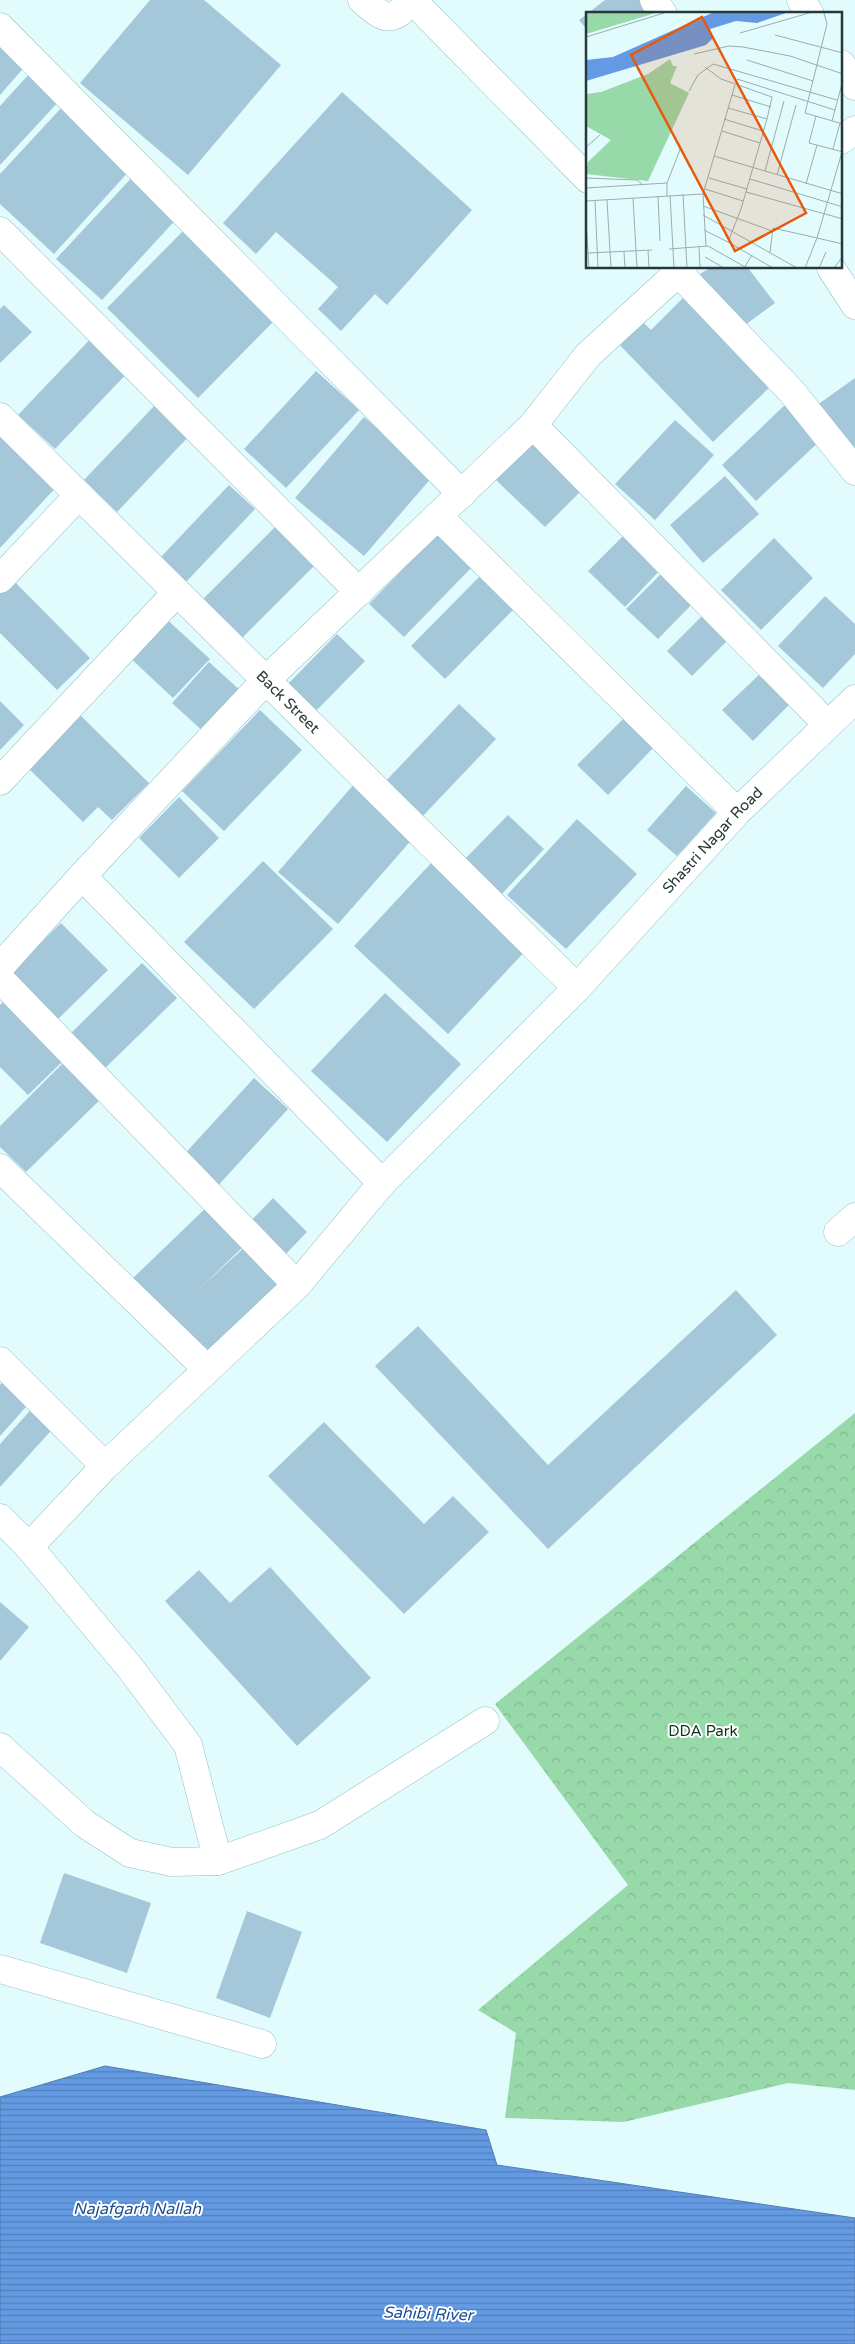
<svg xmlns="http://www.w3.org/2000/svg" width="855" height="2344" viewBox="0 0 855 2344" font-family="'Varela Round',sans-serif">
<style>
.park{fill:url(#park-crowns)}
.water{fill:url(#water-rules);stroke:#517db0}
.building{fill:#a4c7d9}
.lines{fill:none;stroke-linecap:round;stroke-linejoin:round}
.street-casing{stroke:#95c0c4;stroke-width:29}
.street{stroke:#fff;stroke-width:28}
.labels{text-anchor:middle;stroke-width:4;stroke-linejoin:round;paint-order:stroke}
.street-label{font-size:15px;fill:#263839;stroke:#fff}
.park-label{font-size:15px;fill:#0c331b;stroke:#fff}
.water-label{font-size:16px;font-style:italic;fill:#1b5194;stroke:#fff}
.inset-road{fill:none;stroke:#97aeaf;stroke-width:1}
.view{fill:#e8590c;fill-opacity:0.15;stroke:#e8590c;stroke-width:2.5}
.inset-edge{fill:none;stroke:#263839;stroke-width:2.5}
</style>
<defs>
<pattern id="park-crowns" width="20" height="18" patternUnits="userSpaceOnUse" patternTransform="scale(1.25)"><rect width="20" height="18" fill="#97d9a9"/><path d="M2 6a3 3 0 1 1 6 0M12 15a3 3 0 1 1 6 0" fill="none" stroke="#82bb92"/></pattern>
<pattern id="water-rules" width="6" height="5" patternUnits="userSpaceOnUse" patternTransform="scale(1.25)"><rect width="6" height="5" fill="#639ae3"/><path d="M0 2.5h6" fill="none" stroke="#517fb9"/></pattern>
</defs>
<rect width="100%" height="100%" fill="#e2fcfe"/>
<path class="park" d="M855,1413V2090L788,2083L624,2122L505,2118L516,2033L478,2010L628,1885L495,1704Z"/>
<path class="water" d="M105,2066L486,2130L497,2165L855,2218V2344H0V2097Z"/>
<g class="building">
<path d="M150,0H204L281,65L188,175L80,83Z"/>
<path d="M605,0H643L653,14H588V31L579,20Z"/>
<path d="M0,41L27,64L0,95Z"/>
<path d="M30,73L60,100L0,165V106Z"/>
<path d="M342,92L472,210L387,305L375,294L341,331L318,309L338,287L276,232L256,254L223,223Z"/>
<path d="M63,106L131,169L54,254L0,204V174Z"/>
<path d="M136,173L181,214L102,300L56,259Z"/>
<path d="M185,229L276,319L198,398L107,308Z"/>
<path d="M710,268H748L775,303L741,328L700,274Z"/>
<path d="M688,293L774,383L713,442L615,340L639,318L651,330Z"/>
<path d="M4,305L32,332L0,363V309Z"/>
<path d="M96,333L132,368L55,449L18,415Z"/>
<path d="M316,371L359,410L286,488L244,449Z"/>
<path d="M855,378V453L813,408Z"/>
<path d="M788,402L823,438L756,501L722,465Z"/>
<path d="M157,403L191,434L117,512L84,480Z"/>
<path d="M364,417L433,476L364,556L295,498Z"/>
<path d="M675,420L714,455L655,520L615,484Z"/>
<path d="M0,430L59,484L0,548Z"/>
<path d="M535,438L585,487L545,527L495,479Z"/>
<path d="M725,476L759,514L703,563L670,525Z"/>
<path d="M229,485L255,509L186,582L160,558Z"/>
<path d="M281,521L320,560L241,639L202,600Z"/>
<path d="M628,531L664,566L625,607L588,571Z"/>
<path d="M439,532L474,565L404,637L369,604Z"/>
<path d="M774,538L813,578L761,630L721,590Z"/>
<path d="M665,570L696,600L658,639L626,609Z"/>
<path d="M482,574L516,607L445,679L411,646Z"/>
<path d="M12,579L90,658L57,690L0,633V591Z"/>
<path d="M825,596L855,624V654L823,688L778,646Z"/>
<path d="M706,612L731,637L692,676L667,651Z"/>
<path d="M162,615L210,659L173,698L126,654Z"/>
<path d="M337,634L365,661L313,714L285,687Z"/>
<path d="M209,662L243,693L205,733L172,703Z"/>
<path d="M765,669L795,699L753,741L722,710Z"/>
<path d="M0,701L24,725L0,750Z"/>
<path d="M459,704L496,739L420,819L383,784Z"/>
<path d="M73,708L149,783L112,820L98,807L83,822L21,761Z"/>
<path d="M260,710L302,750L224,831L182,791Z"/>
<path d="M625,717L654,747L608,795L577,765Z"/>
<path d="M355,783L415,836L338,924L278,872Z"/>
<path d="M686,786L716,813L677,856L647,830Z"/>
<path d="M179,797L219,838L179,878L139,838Z"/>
<path d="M508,815L544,849L498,898L461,863Z"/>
<path d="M577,819L637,874L566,949L507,895Z"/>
<path d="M263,861L333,929L254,1009L184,942Z"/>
<path d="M433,861L527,949L448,1034L354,946Z"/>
<path d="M61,923L108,970L51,1026L4,979Z"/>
<path d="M142,963L177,998L98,1075L63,1041Z"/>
<path d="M385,993L461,1064L387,1142L311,1071Z"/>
<path d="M8,997L67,1057L28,1095L0,1067V1005Z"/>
<path d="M69,1057L106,1094L26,1172L0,1147V1126Z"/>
<path d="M254,1078L288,1109L214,1190L180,1159Z"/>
<path d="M273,1198L307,1232L279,1261L245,1227Z"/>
<path d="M212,1202L249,1241L198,1290L249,1243L287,1283L205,1360L130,1281Z"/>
<path d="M736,1290L777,1335L548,1549L375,1366L418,1326L548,1465Z"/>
<path d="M8,1376L33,1399L0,1436V1385Z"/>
<path d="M37,1403L58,1423L0,1487V1444Z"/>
<path d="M324,1422L424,1524L453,1496L489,1532L404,1614L268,1476Z"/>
<path d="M270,1567L371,1678L297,1746L165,1601L199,1570L230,1603Z"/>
<path d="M0,1602L29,1627L0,1661Z"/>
<path d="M64,1873L151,1903L127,1973L40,1943Z"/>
<path d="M247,1911L302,1932L270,2018L216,1998Z"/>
</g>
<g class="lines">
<defs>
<g id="street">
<path d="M362,0C384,19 391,25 412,0"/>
<path d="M412,0L588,179"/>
<path d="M654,0L663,14"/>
<path d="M801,0L810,14"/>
<path d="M0,27L462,494"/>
<path d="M841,64L855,86"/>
<path d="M841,140L855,130"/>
<path d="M0,231L359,592"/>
<path d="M674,268L792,392L855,471"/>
<path d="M831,268L855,305"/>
<path id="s1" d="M0,417L577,988"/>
<path d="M533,425L828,725"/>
<path d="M438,516L737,812"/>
<path d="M0,579L79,495"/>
<path d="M0,781L177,592"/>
<path d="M82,876L382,1183"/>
<path d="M0,967L82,876L265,681L533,425L588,355L683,268"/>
<path d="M0,979L297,1285"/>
<path d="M0,1168L207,1369"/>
<path d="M838,1232L855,1217"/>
<path d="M0,1361L105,1466"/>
<path d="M0,1518L29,1547L131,1669L188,1745L218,1861"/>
<path id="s2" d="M29,1547L105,1466L297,1285L382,1183L577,988L737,812L855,699"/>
<path d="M0,1747L85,1824L130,1853L172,1862L218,1861L320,1825L485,1721"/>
<path d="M0,1969L262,2044"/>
</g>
</defs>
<use href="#street" class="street-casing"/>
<use href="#street" class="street"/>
</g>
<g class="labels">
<g class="street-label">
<text dy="5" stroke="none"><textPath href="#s1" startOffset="405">Back Street</textPath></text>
<text dy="5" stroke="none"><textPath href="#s2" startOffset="984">Shastri Nagar Road</textPath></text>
</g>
<g class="park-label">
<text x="703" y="1736">DDA Park</text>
</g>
<g class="water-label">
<text x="137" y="2214">Najafgarh Nallah</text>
<text transform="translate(428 2313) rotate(2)" y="6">Sahibi River</text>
</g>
</g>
<g transform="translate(586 12)">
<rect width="256" height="256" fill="#e2fcfe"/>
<path d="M0,1H70L0,22ZM84,47L87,54H91L84,71L103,81L62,169L0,162L2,150L25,128L0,114V82L15,80L62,62Z" fill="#97d9a9"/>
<path d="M126,1H200L171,11L150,9L124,17L127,26L120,33L0,69V48L27,45Z" fill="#639ae3"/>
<path class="inset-road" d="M238,1L241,12L219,101L257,112M154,21L223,1M189,23L257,41M0,25L78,1M108,42L143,34L157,35L204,44L257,62M161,48L227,69M119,55L135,67L186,85L181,107M151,67L249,98M103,79L112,63L127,52L251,88M146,83L185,95M142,96L181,107L155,197L142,230L187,256M230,104L223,131L257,140M138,107L177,119M246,109L257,68M136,119L174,131M0,135L14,123M247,137L254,111M128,144L257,182M179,159L198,89M191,163L210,93M0,166L51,168L56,172M123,166L161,177M164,167L257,195M220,172L231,133M0,176L81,171M119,177L157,189M160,180L257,207M97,182L101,256M84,183L88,256M72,184L74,229M81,184V171L95,135M47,186L51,256M9,188L12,256M21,188L25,256M0,189L117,182M117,194L186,219M117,203L211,256M0,209L3,256M118,218L142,230M120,234L117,182L149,73M113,235L114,256M83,237L122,234L161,256M62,238L63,256M38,240L39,256M184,240L187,216L231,226L256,140M2,241L66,238M119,245L138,256M158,256L166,243M219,256L231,226L257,232M233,256L240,240M248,256L257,244"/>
<path class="view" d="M116,5L220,201L149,239L45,43Z"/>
<rect width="256" height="256" class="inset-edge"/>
</g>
</svg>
